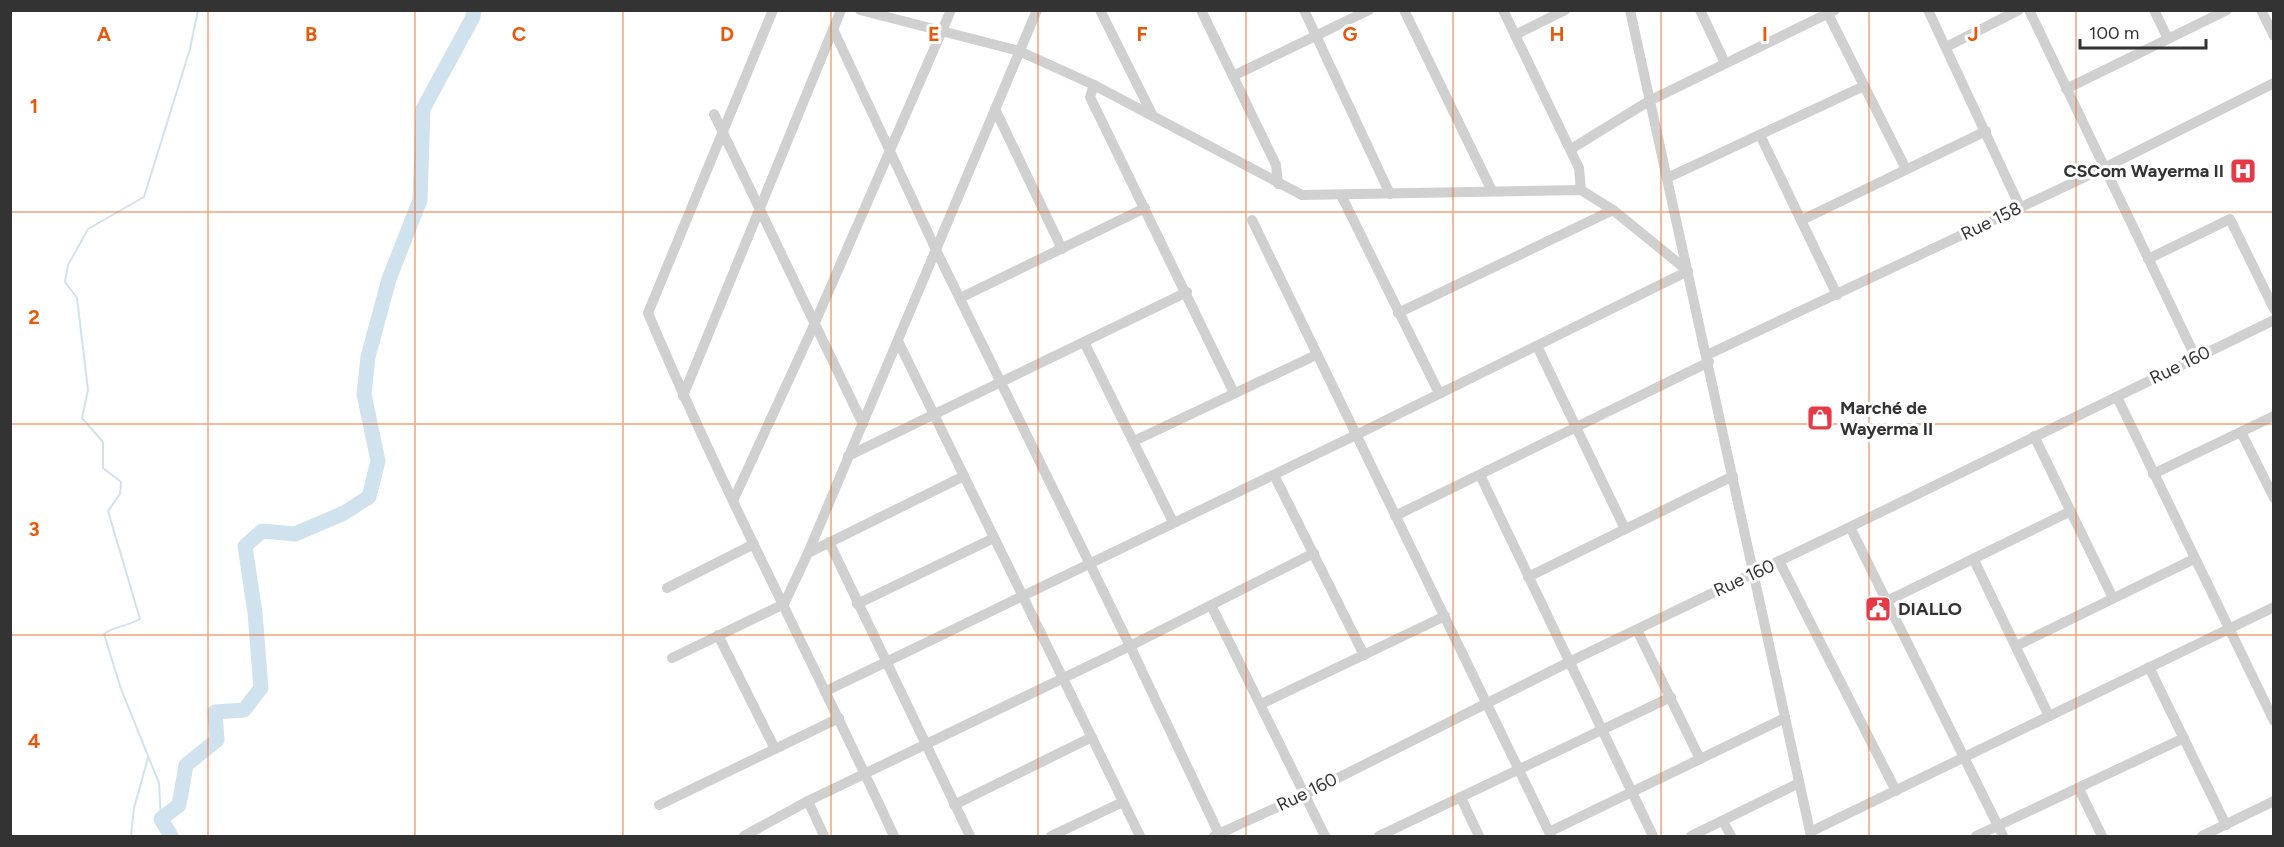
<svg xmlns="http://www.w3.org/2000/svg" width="2284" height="847" viewBox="0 0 2284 847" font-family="Figtree,sans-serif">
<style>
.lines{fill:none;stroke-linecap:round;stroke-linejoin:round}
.stream{stroke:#cfe2ee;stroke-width:2}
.river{stroke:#cfe2ee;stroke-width:15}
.minor{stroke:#d0d0d0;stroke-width:10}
.grid{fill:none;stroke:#e8590c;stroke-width:1.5;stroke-opacity:0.55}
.labels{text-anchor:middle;stroke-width:6;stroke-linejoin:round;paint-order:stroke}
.poi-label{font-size:18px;font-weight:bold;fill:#333;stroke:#fff;text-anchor:start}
.street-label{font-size:18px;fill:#333;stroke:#fff}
.grid-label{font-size:20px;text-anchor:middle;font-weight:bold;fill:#e8590c;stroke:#fff;stroke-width:6;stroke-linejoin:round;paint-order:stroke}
</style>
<rect width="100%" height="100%" fill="#fff"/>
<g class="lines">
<g class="stream">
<path d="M161,819L159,783L121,689L104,634C115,626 128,626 140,619L108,511L120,494L121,482L103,468V442L82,418L88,390L77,298L65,282L68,265L88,229L144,197L190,49L198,10"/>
<path d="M131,836L134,808L148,758"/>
</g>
<path class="river" d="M171,836L161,819L179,805L186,765L217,740L215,712L244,710L261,688L255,613L245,546L262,531L295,534L344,513L369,497L378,461L364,394L368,357L389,279L420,200L423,109L473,17L474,10"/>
<g class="minor">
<path d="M773,10L648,313C723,491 813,661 894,836"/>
<path d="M1100,10L1152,114"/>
<path d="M1201,10L1276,165L1278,184"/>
<path d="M1304,10L1390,194"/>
<path d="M1404,10L1492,191"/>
<path d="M1503,10L1579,168L1581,190"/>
<path d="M1630,10L1811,836"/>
<path d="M1700,10L1725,63"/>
<path d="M1928,10L2020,207"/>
<path d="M2029,10L2196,358"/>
<path d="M2154,10L2168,39"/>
<path d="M2261,10L2274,36"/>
<path d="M1828,14L1906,169"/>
<path d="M834,31L936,250L1130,646L1220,836"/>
<path d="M1515,35L1565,10"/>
<path d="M1946,47L2019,10"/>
<path d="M1233,76L1369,10"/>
<path d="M1094,85L1090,97L1234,393"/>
<path d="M2066,89L2227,10"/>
<path d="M995,109L1062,249"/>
<path d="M714,114L863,424"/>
<path d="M1760,135L1837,295"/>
<path d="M1571,149L1649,101L1835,10"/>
<path d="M1667,178L1864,86"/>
<path d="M1341,195L1439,393"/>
<path d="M1252,220L1551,836"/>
<path d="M1802,220L1986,131"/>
<path d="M2148,259L2230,219L2274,309"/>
<path d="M960,298L1145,208"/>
<path d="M1398,313L1613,210"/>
<path d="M898,341L1140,836"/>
<path d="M1084,342L1173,522"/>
<path d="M1537,346L1625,529"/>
<path d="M1707,355L2104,168L2274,83"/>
<path d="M683,396L841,10"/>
<path d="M2117,397L2274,721"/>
<path d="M2241,432L2274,498"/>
<path d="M2034,436L2113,598"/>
<path d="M1134,441L1316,355"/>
<path d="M848,456L1187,292"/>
<path d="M2153,474L2274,416"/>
<path d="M1274,475L1364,655"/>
<path d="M1480,475L1653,836"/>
<path d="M733,501L814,325L951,10"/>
<path d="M1395,516L1709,362"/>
<path d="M1850,527L2003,836"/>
<path d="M829,542L970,836"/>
<path d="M808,553L964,476"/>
<path d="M1974,560L2049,716"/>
<path d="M1779,561L1896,791"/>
<path d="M1528,577L1733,476"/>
<path d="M667,588L754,544"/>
<path d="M1887,601L2071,511"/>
<path d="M857,604L994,538"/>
<path d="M1211,605L1325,836"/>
<path d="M1637,630L1700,759"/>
<path d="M718,635L775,749"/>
<path d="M2016,646L2194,559"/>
<path d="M672,658L784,604L808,553L1037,10"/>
<path d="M2149,667L2226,825"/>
<path d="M826,691L1356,435L1688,271L1613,210L1581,190L1302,195L1094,85L1019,51L860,10"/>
<path d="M1261,704L1445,616"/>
<path d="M2079,789L2102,836"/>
<path d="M1461,798L1479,836"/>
<path d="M808,801L824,836"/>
<path d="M659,805L839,718"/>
<path d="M954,805L1092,737"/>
<path d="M1723,821L1731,836"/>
<path d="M1549,832L1785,718"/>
<path d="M1810,832L2274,607"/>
<path d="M744,836L808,801L1130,646L1314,553"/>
<path d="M1051,836L1123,802"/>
<path d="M1214,836L1304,795L1569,662L1850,527L2274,320"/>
<path d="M1379,836L1671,697"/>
<path d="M1691,836L1799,783"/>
<path d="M1976,836L2184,738"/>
<path d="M2202,836L2274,801"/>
</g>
</g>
<path class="grid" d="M208,10V836M415,10V836M623,10V836M831,10V836M1038,10V836M1246,10V836M1453,10V836M1661,10V836M1869,10V836M2076,10V836M10,212H2274M10,424H2274M10,635H2274"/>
<defs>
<symbol id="hospital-square" viewBox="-11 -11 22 22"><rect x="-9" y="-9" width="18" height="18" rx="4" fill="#e63946" stroke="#fff"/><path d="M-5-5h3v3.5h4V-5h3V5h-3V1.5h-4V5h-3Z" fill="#fff"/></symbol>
<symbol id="shop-square" viewBox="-11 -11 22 22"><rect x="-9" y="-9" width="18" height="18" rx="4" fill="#e63946" stroke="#fff"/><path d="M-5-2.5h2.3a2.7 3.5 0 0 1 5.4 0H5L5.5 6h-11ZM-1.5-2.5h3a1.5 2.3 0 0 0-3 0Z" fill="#fff"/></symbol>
<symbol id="civic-square" viewBox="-11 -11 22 22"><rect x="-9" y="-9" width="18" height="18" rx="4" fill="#e63946" stroke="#fff"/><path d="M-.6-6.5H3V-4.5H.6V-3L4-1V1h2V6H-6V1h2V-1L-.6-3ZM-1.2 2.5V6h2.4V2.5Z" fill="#fff"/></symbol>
</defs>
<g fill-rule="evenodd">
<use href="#hospital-square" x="2228" y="156" width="30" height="30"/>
<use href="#shop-square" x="1805" y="403" width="30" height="30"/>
<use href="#civic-square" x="1863" y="594" width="30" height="30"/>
</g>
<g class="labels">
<g class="poi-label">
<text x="2224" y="177" text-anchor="end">CSCom Wayerma II</text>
<text x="1840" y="414">Marché de<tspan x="1840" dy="21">Wayerma II</tspan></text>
<text x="1898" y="615">DIALLO</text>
</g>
<g class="street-label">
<text transform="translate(1991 221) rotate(-26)" y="6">Rue 158</text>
<text transform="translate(2180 365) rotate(-26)" y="6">Rue 160</text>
<text transform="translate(1744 578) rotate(-25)" y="6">Rue 160</text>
<text transform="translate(1307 792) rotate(-26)" y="6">Rue 160</text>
</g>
</g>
<g class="grid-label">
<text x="104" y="41">A</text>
<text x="311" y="41">B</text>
<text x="519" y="41">C</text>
<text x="727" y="41">D</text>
<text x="934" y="41">E</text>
<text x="1142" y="41">F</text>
<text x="1350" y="41">G</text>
<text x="1557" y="41">H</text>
<text x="1765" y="41">I</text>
<text x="1973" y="41">J</text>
<text x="34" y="113">1</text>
<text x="34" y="324">2</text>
<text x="34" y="536">3</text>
<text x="34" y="748">4</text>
</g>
<rect width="2284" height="847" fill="none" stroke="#333333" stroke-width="24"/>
<path d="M2080 39v9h126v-9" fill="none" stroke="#333333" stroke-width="3"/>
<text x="2089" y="39" font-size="18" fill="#333333" stroke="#ffffff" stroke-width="4.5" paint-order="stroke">100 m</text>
</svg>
